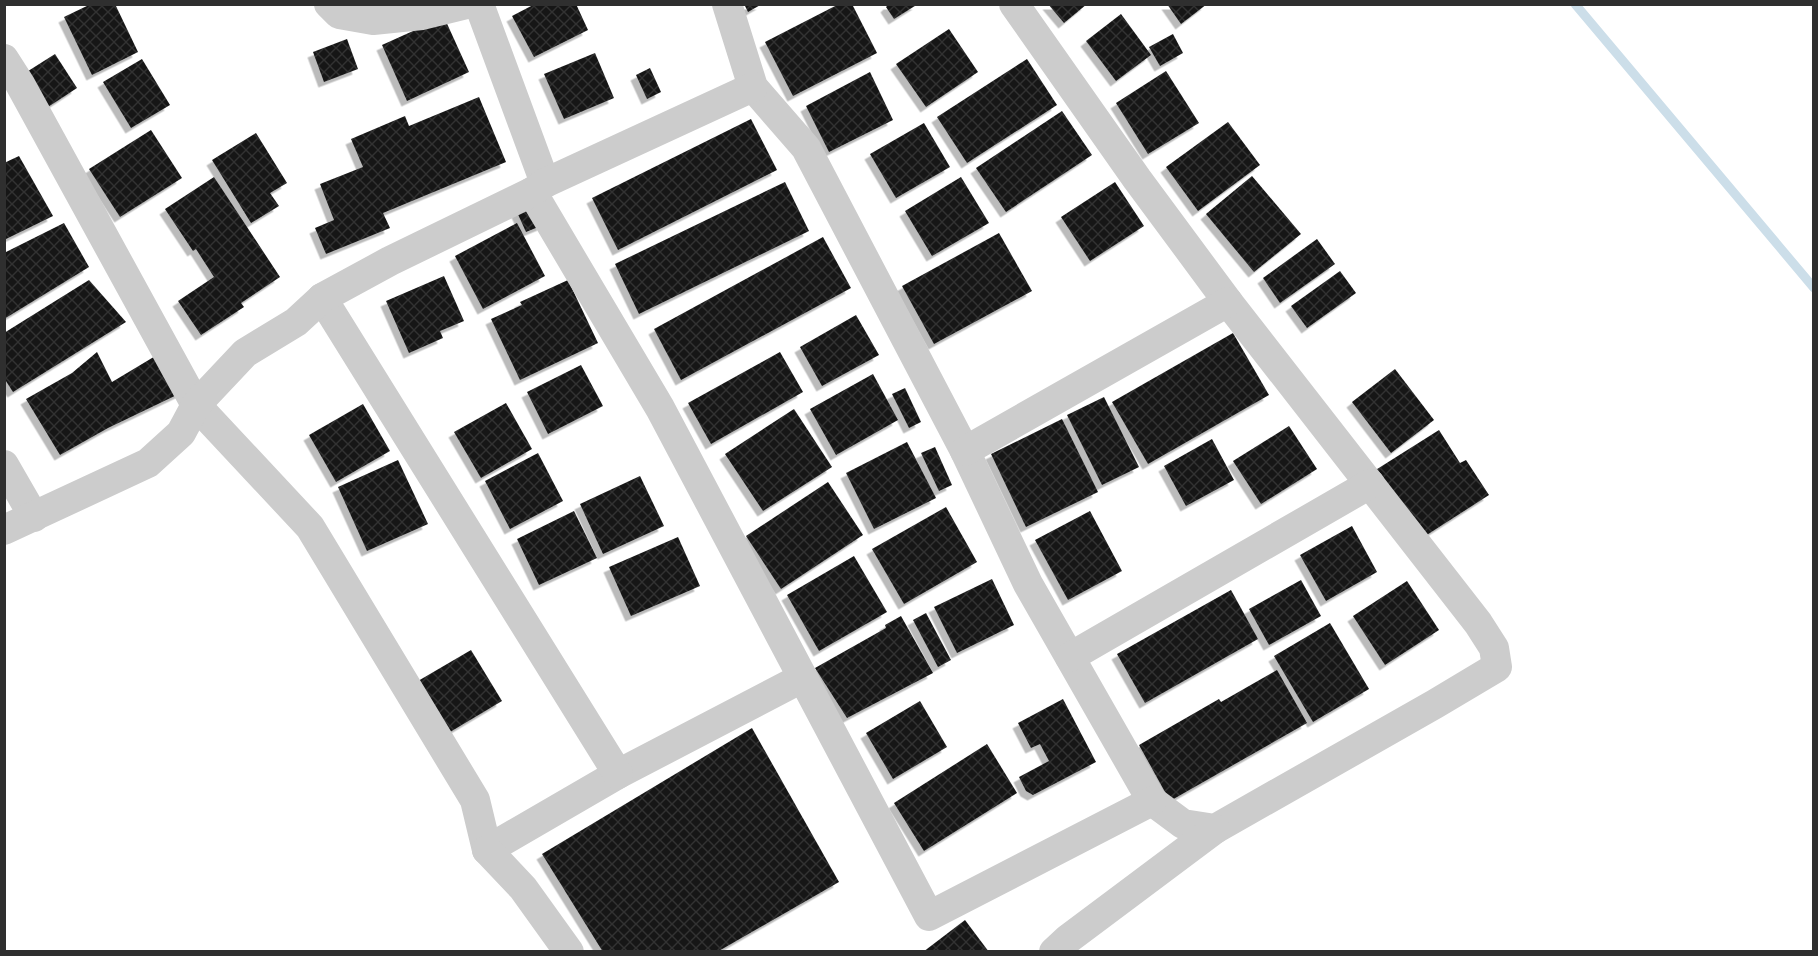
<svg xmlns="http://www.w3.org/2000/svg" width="1818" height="956" viewBox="0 0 1818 956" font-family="'Golos Text',sans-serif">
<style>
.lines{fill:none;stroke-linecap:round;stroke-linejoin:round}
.stream{stroke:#ccdee9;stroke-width:9}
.building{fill:url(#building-cross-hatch);filter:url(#shadow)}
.minor{stroke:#ccc;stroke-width:30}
</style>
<defs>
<pattern id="building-cross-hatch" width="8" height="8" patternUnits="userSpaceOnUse" patternTransform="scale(1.5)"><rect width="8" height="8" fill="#161616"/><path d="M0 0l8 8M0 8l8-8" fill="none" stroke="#303030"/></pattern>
<filter id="shadow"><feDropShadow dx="-5.5" dy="5.5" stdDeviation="0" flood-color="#0004"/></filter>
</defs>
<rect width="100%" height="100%" fill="#fff"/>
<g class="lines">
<path class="stream" d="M1575,4L1814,288"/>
</g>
<g class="building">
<path d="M91,4H115L138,52L92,75L64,17Z"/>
<path d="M535,4H576L588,30L534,57L512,16Z"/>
<path d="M744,4H762L748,12Z"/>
<path d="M839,4H852L877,53L793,96L765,42Z"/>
<path d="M889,4H918L894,19L886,7Z"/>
<path d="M1048,4H1087L1064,23Z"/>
<path d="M1167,4H1207L1181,24Z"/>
<path d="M1121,14L1151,55L1116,81L1086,41Z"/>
<path d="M444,17L469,72L407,101L382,45Z"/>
<path d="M949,29L978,72L926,107L896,64Z"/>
<path d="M1173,34L1183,53L1160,66L1149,47Z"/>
<path d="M347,39L358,69L324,82L313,52Z"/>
<path d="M595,53L614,98L564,119L544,74Z"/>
<path d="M55,54L77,88L48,107L25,73Z"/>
<path d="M142,59L170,105L131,128L103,82Z"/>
<path d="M1027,59L1057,105L967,163L937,117Z"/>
<path d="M650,68L661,92L647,99L636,75Z"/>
<path d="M1166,71L1199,123L1148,154L1116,103Z"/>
<path d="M870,72L893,120L829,152L806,106Z"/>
<path d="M479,97L506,162L383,213L390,228L326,254L315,228L334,220L320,184L363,167L351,139L405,116L409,126Z"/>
<path d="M1062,111L1092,155L1006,212L976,168Z"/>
<path d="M751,119L777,170L618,250L592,198Z"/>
<path d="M1228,122L1260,165L1198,211L1166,167Z"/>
<path d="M924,123L950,167L896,198L870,154Z"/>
<path d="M151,130L182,178L120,217L89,169Z"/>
<path d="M256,133L287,183L270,193L279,206L251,223L212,160Z"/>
<path d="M19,156L53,216L4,240V163Z"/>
<path d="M1252,176L1301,234L1254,272L1206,214Z"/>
<path d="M214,177L280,277L241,303L244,307L201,335L178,301L214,277L196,249L193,251L165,209Z"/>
<path d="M961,177L989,223L932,256L905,211Z"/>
<path d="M785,182L809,231L639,314L615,264Z"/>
<path d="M1115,182L1144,226L1090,261L1061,217Z"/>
<path d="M533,203L543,225L526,232L516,210Z"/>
<path d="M64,223L89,267L4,319V253Z"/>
<path d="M517,223L545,276L483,309L455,256Z"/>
<path d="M999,233L1032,291L934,344L902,286Z"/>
<path d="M823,237L851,288L681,380L654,329Z"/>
<path d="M1317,239L1335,264L1280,303L1263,278Z"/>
<path d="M1340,271L1356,293L1307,328L1291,306Z"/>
<path d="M444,276L464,321L440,331L443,338L409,353L386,301Z"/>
<path d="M89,280L126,322L13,392L4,378V333Z"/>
<path d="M568,280L598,343L520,380L491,319L522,305L520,302Z"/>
<path d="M856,315L879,355L822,386L800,347Z"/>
<path d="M1233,333L1269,395L1148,464L1112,402Z"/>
<path d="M97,352L112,382L162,352L185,391L108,428L60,455L26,399L72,373Z"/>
<path d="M780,352L803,392L711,444L688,403Z"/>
<path d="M581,365L603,406L548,434L527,392Z"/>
<path d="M1395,369L1434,420L1391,453L1352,402Z"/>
<path d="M873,374L898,420L836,455L810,409Z"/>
<path d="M905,388L921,422L909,428L892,394Z"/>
<path d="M1104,397L1139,467L1102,485L1067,415Z"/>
<path d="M506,403L532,449L481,478L454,432Z"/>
<path d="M363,404L390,451L336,482L309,435Z"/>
<path d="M794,409L832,467L763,511L725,454Z"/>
<path d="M1062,419L1098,492L1026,527L991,454Z"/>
<path d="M1289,426L1317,469L1261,504L1233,461Z"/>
<path d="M1439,430L1460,463L1466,460L1489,495L1422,538L1374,471Z"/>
<path d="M1212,439L1234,480L1186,506L1164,466Z"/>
<path d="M907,442L936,498L874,529L846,473Z"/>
<path d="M935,447L952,485L939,491L921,453Z"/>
<path d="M538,453L563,501L510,529L485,481Z"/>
<path d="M398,460L428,524L367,551L338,487Z"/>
<path d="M640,476L664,526L603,554L580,504Z"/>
<path d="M828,482L863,535L781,589L746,536Z"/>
<path d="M946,507L977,562L904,604L872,549Z"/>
<path d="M574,511L597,558L539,585L517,539Z"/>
<path d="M1090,511L1122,571L1068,600L1035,540Z"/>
<path d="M1352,526L1377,572L1326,601L1300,555Z"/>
<path d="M678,537L700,586L631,616L609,567Z"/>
<path d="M854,556L887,612L819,651L787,595Z"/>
<path d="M992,579L1014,625L957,653L934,607Z"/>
<path d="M1301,580L1321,616L1269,645L1249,609Z"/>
<path d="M1407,581L1439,630L1385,665L1353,616Z"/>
<path d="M1231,590L1258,639L1145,703L1117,654Z"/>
<path d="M926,613L951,660L938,667L913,620Z"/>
<path d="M901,616L933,673L847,718L815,668L886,628L885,625Z"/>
<path d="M1330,623L1369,689L1313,722L1274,656Z"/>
<path d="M471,650L502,701L450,732L418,681Z"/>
<path d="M1277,670L1307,723L1170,801L1139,745L1219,699L1221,702Z"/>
<path d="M1063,699L1096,762L1033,795L1026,791L1019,777L1049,761L1040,744L1031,748L1018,723Z"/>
<path d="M920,701L947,747L893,779L866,733Z"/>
<path d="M752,728L839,882L717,952H603L542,854Z"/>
<path d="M987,744L1017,793L924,851L894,803Z"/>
<path d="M965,920L989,952H923Z"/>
</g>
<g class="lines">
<g class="minor">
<path d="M329,4L339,14L373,20L422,15L467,4"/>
<path d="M479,4L545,183"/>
<path d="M727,4L753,87L806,148L965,451L1028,584L1152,801L1183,824L1215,829L1435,704L1497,667L1494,648L1478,623L1228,302L1137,179L1014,4"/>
<path d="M4,59L20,84L196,405L310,527L475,800L487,850L618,774L802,678"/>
<path d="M532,192L660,408L929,916L1152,801"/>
<path d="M322,298L618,774"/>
<path d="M965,451L1228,302"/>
<path d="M4,465L34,517"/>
<path d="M4,530L148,463L181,433L196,405L245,353L296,322L322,298L390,261L532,192L545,183L753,87"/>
<path d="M1070,657L1370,484"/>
<path d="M487,850L523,888L569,952"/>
<path d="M1054,952L1068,939L1215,829"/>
</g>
</g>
<rect width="1818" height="956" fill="none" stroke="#2f2f2f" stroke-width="12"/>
</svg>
